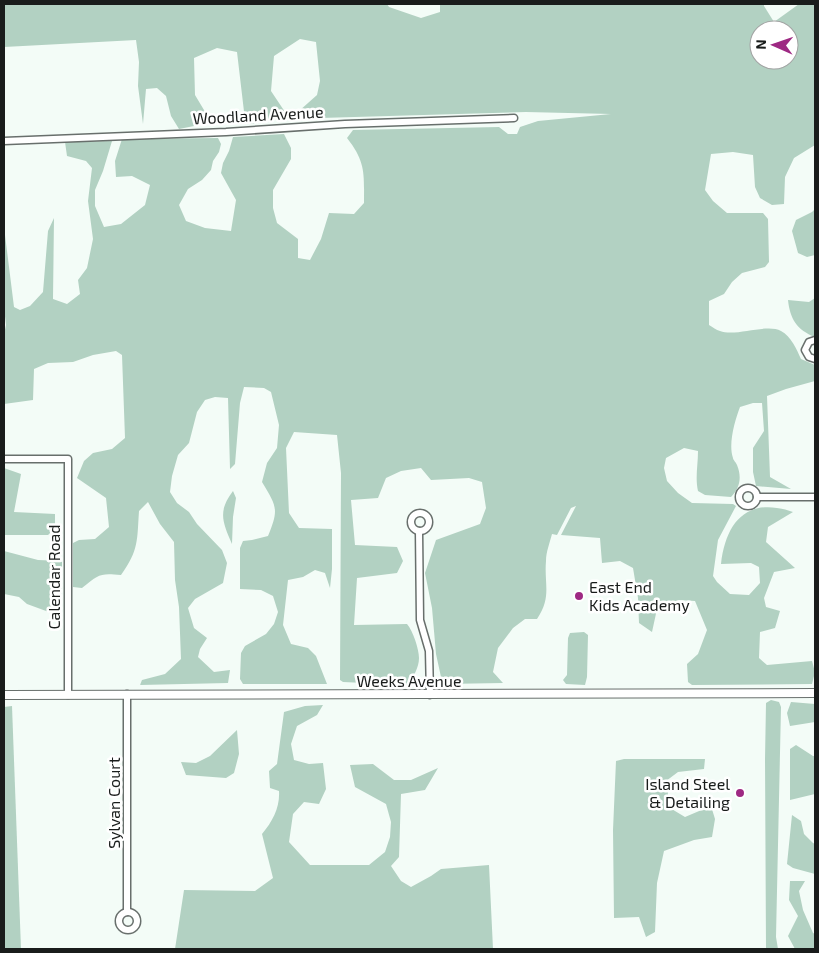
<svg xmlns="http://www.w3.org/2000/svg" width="819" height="953" viewBox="0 0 819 953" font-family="'Exo 2',sans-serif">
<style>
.green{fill:#b2d1c2;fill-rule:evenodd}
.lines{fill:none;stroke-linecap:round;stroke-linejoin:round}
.minor-casing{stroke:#686f6c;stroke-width:9}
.tertiary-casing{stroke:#686f6c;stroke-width:10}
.minor{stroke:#fff;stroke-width:6}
.tertiary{stroke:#fff;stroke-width:8}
.poi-dot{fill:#9e2983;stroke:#fff;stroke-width:2}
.labels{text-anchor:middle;stroke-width:5;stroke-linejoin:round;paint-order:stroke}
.street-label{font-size:16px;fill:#191c1b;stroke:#fff}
.poi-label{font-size:16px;fill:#191c1b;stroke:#fff;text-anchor:start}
</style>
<rect width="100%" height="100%" fill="#f3fcf7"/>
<g class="green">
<path d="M4,4H387L389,7L421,18L440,12V4H764V6L774,22L799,4H815V145L794,158L785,177L784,204L772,205L760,198L755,187L753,155L733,152L711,154L705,190L713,201L727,213H763L768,219L769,262L765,267L742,273L732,282L724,294L709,301V325C713,327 716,330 720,331C736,337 767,323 781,331C791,336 797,350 801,359L815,365V381L786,389L767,396L770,477L791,489L756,486L753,472V448L764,431L762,403H753L740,407C735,420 728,444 733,458C733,460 736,462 737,465C742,477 740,488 731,497L705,495L698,491C695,478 698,465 698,451L684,448L666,458L664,468L667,481L678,493L692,503L733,504L736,506L718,540L713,576L717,582L730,594L749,595L760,583L759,567L751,563L721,564C726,521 748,496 793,512L768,527L766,542L795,568L774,572L764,598L766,607L780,611L775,628L760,632L759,658L767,665L812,661L815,672L812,684L692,685L688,682L687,664L698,654L707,630L695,601L679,600L657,609L652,632L639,623L638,598L633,568L620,561L602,563L600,538L561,535L576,506L571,508L557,535L552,534C550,542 546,552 546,561C544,584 552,597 537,619H525L513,628L498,648L493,672L503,683L444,684L441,677L436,654L432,608L425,573L436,540L480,524L486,508L482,482L469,478L431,480L421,468L401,471L386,478L378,498L351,500L355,545L397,547L403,561L397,573L357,578L354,625L407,624C413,631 419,649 419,658C419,668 413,677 408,685L343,682L340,680L341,473L337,435L294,432L286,448L289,513L299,528L332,529V569L330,588L325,573L315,570L303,577L288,580L283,625L291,644L308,648L316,656L327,684H243L240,679L241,653L245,646L266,634L274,624L278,612L273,596L261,590L240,589V548L243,541L252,540L268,536C279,509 277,507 262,482L267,463L277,448L279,425L271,392L264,388L244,387L240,403L235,464L230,469L228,398L215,397L205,400L197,412L189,443L178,455L172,476L170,492L177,503L189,512L197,524L222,550L227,563L223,583L195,599L188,608L194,628L207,638L200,649L198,657L214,672L230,670L228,683L140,685L142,680L165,674L181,659L179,607L175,580L174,542L160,524L148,502L139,511C137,540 139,550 121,575C100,573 99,574 82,588L73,587V543L79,540L95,539L109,527L106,498L77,478L84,461L93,453L112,449L125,438L122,355L116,351L93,355L73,362L48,363L34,369L33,400L4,404V334L6,325L4,308V227L14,307L20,310L30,306L43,292L48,231L54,218L53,299L67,304L80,294L78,280L87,268L93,239L88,201L92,168L86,161L67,156L65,142L112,141L103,171L95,190V206L104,227L121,224L145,205L150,185L132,176L116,177L115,161L122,139L218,138L221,144L219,152L213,161L211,170L202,180L188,189L179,205L186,221L205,228L231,231L236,200L221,173L223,163L229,151L233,137L284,134L291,148V159L273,190V208L277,223L298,239V258L310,260L321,239L329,213L354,214L364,203C364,174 366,162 347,138L353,130L499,127L508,134H517L520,127L538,121L611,114L526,112L320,118L299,111L317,95L320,81L316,42L300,39L274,56L271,91L287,115L251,124L245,120L237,52L217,48L194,58L195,95L207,115L199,125L179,129L171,116L166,96L157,88L146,89L143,124L138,86L139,62L136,40L4,47ZM759,30H789V60H759Z"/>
<path d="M815,209V255L807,257L798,253L792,231L796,220L812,212Z"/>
<path d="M815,298V337C797,330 790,319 788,300L809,302Z"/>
<path d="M4,468L21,474L14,512L55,514V528L48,535H4Z"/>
<path d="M233,491L236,498L233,517L232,544C222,521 218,511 233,491Z"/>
<path d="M4,551L38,560L62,561V591L57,615L27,604L19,597L4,594Z"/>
<path d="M584,632L588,635L587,677L585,685L566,684L563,680L567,675L568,638L570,633Z"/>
<path d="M771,700L779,702L781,707L776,937L778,949H766L765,759L766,703Z"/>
<path d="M791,702L815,704V722L790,726L787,713Z"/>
<path d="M323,705L317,715L297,726L291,744L294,760L309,764L323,763L326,789L319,804L304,802L293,814L289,842L310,865H369L385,852L390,837L391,822L386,804L355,787L350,765L373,764L394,780H411L438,768L425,790L401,794L399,857L391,866L401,881L411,887L431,876L441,869L489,865L493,949H175L184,890L255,891L273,878L262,834C273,821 280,807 279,791L270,788L269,771L277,764L284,712L305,706Z"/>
<path d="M12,706L21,949H4V707Z"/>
<path d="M237,730L239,754L234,773L226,778L186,775L181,762L196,763L210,756Z"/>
<path d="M796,745L813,756H815V794L790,800V749Z"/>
<path d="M624,759H705L704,769L678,772L666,781L670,808L685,817L711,806L715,819L712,837L694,840L664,851L657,883L655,932L646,937L639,917L614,918L613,830L616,761Z"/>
<path d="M792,815L801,821L804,834L813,843L815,844V874L793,868L787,864Z"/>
<path d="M790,881H805L799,891L803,910L813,933L815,934V949H795L788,936L798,916L789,900Z"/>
</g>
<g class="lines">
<defs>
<g id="minor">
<path d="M4,141L226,132L345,124L514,118"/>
<path d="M815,340L809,342L805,350L809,357L815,359"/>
<path d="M4,459H68V695"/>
<circle cx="748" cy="497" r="9"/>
<path d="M757,497H815"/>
<circle cx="420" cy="522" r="9"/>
<path d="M419,531L420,620L429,651L430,695"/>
<circle cx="128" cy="921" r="9"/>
<path d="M127,912V694"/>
</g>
<path id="tertiary" d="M4,695L815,693"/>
</defs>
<use href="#minor" class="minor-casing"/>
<use href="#tertiary" class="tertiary-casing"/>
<use href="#minor" class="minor"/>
<use href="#tertiary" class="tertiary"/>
</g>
<g class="poi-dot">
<circle cx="579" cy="596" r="5"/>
<circle cx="740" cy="793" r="5"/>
</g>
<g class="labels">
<g class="street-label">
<text transform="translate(258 115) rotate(-3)" y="6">Woodland Avenue</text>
<text transform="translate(54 577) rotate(-90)" y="6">Calendar Road</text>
<text x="409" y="687">Weeks Avenue</text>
<text transform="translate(114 803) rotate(-90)" y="6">Sylvan Court</text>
</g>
<g class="poi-label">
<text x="589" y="593">East End<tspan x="589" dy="18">Kids Academy</tspan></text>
<text x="730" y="790" text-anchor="end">Island Steel<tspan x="730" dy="18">&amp; Detailing</tspan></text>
</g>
</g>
<rect width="819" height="953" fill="none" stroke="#191c1b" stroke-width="10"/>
<g transform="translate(774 45) rotate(272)"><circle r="24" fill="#ffffff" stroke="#a3a4a4"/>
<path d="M0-4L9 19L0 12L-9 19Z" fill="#9e2983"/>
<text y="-8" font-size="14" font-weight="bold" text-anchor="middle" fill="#191c1b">N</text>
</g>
</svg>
